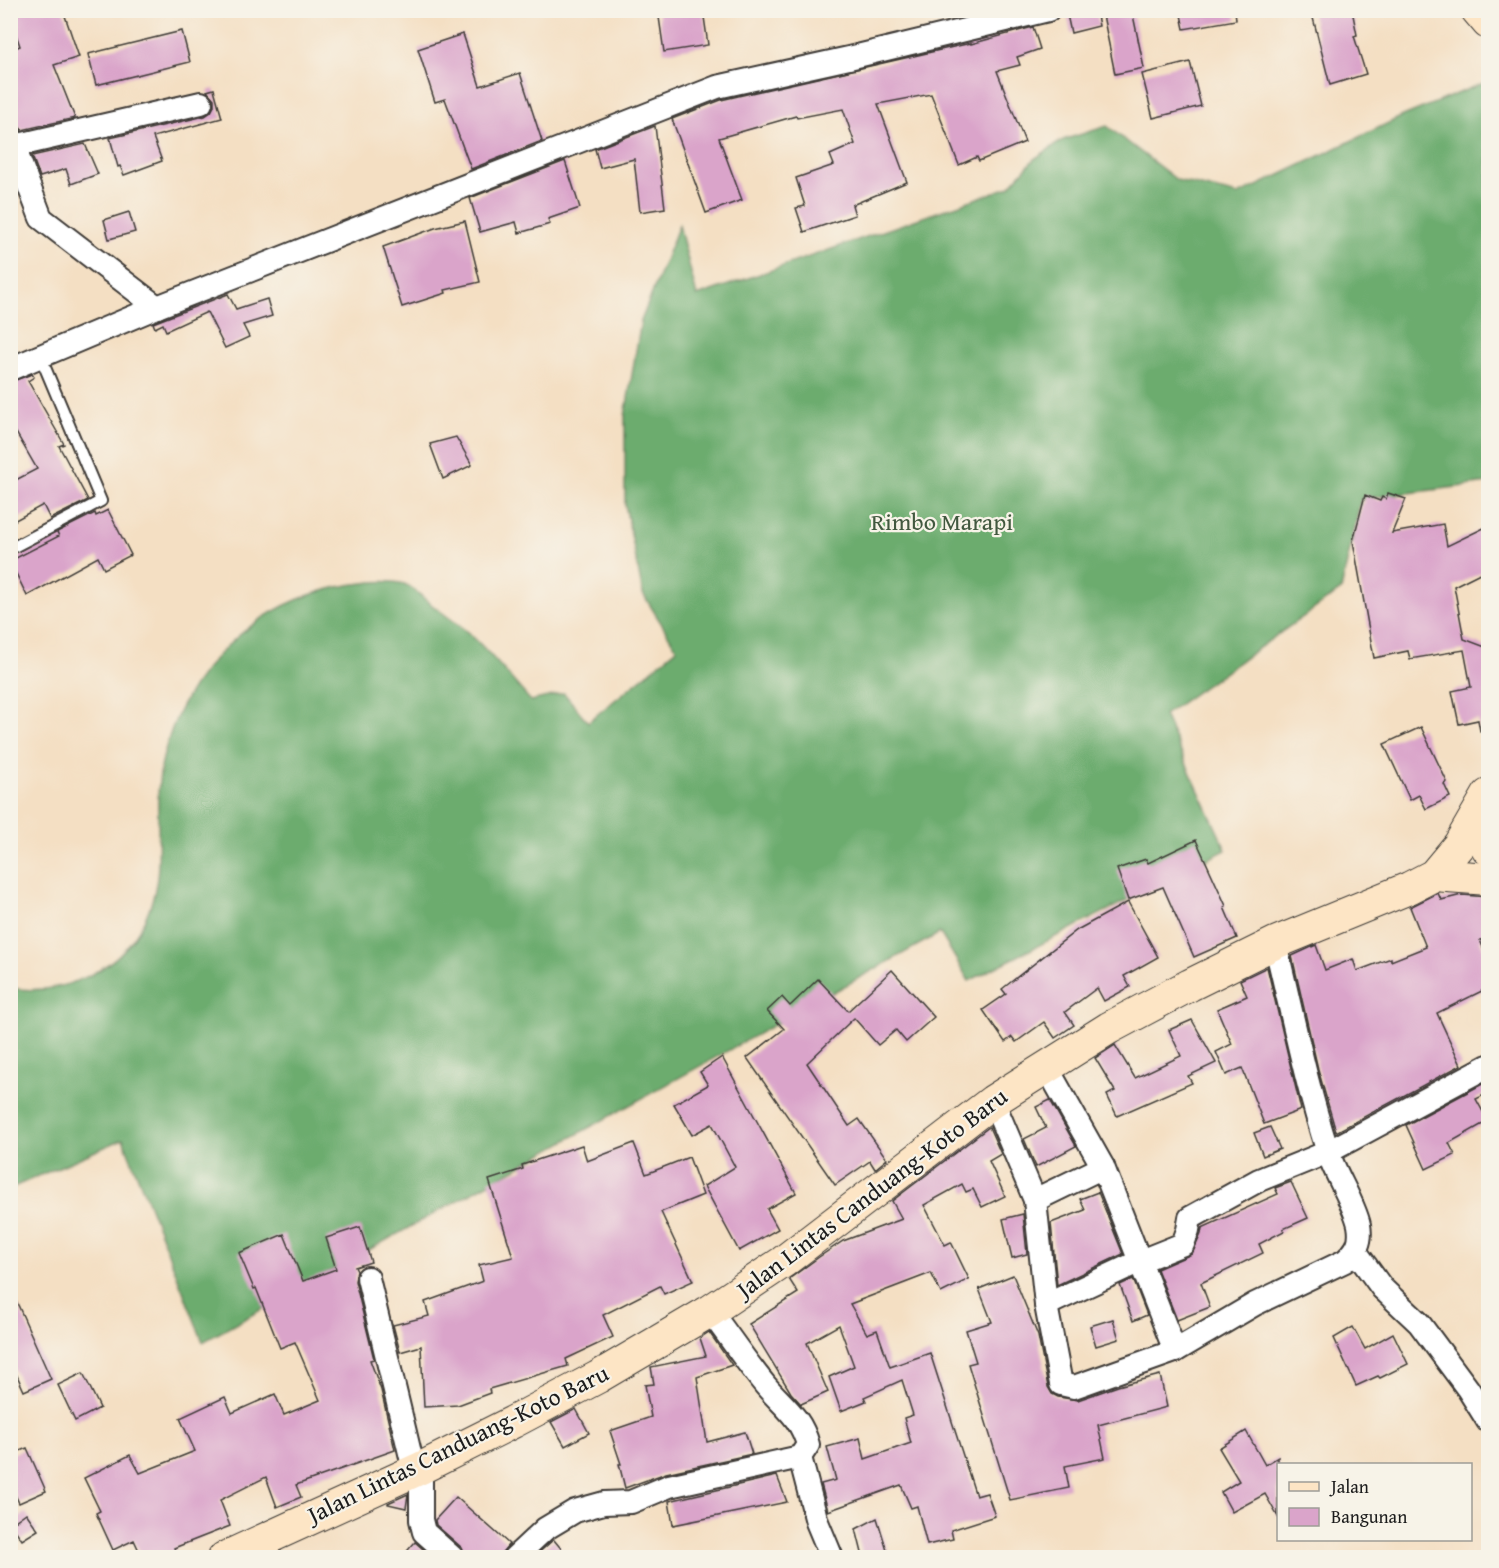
<svg xmlns="http://www.w3.org/2000/svg" width="1499" height="1568" viewBox="0 0 1499 1568" font-family="'Gentium Book Plus',serif">
<style>
.forest{fill:#6cac6e;stroke:#446445;stroke-width:1.5}
.building{fill:#daa4ca}
.lines{fill:none;stroke-linecap:round;stroke-linejoin:round}
.service-casing{stroke:#3c3935;stroke-width:14}
.minor-casing{stroke:#3c3935;stroke-width:26}
.secondary-casing{stroke:#3c3935;stroke-width:34}
.service{stroke:#fff;stroke-width:10}
.minor{stroke:#fff;stroke-width:22}
.secondary{stroke:#fde5c5;stroke-width:32}
.labels{text-anchor:middle;stroke-width:4.5;stroke-linejoin:round;paint-order:stroke}
.park-label{font-size:24px;fill:#41583f;stroke:#f7f3e8}
.street-label{font-size:24px;fill:#1c1c1c;stroke:#f7f3e8}
</style>
<rect width="100%" height="100%" fill="#f7f3e8"/>
<filter id="ink" filterUnits="userSpaceOnUse"><feTurbulence type="fractalNoise" baseFrequency=".0167" numOctaves="2"/><feDisplacementMap in="SourceGraphic" scale="12" xChannelSelector="R" yChannelSelector="G"/><feConvolveMatrix kernelMatrix="1 2 1 2 8 2 1 2 1" color-interpolation-filters="sRGB"/></filter>
<filter id="wash" filterUnits="userSpaceOnUse"><feTurbulence type="fractalNoise" baseFrequency=".008" numOctaves="4" result="noise"/><feDisplacementMap in="SourceGraphic" scale="24" xChannelSelector="R" yChannelSelector="G"/><feGaussianBlur stdDeviation="1.35" result="paint"/><feColorMatrix in="noise" values="0 0 0 0 0 0 0 0 0 0 0 0 0 0 0 0 0 1.4 0 .05"/><feComposite in="paint" operator="in"/></filter>
<g filter="url(#wash)">
<rect width="100%" height="100%" fill="#f4dfc3"/>
<path class="forest" d="M1488,81V483L1361,499L1341,590L1164,715L1226,850L969,981L940,933L203,1342L123,1139L11,1188V988C60,996 113,973 139,930C174,873 148,819 163,758C183,672 253,605 338,587C358,583 382,579 401,583C410,584 420,595 427,601C442,613 459,624 473,637C494,657 512,680 531,701L564,693L588,722L677,649L643,594L625,505V416L641,321L679,225L697,296L1009,187L1034,159L1063,140L1107,126L1177,180L1238,195L1403,116Z"/>
<g id="blocks">
<g class="building">
<path d="M10,10H63L79,57L54,65L75,118L22,130L18,125L10,123V50L20,46L10,17Z"/>
<path d="M658,10H703L708,45L664,52Z"/>
<path d="M1066,10H1096L1099,26L1071,33Z"/>
<path d="M1124,10H1132L1144,68L1115,74L1103,15Z"/>
<path d="M1180,10H1235L1236,20L1184,29Z"/>
<path d="M1311,10H1352L1357,35L1354,36L1366,74L1330,85Z"/>
<path d="M1033,27L1040,49L1017,57L1020,65L997,71L1025,142L979,161L977,157L959,165L931,94L878,104L907,182L852,205L855,215L804,232L796,208L805,206L796,178L834,165L830,155L855,144L843,109L797,118L796,116L719,138L742,200L706,213L672,119L721,100L971,43V44Z"/>
<path d="M182,31L190,62L96,85L88,54Z"/>
<path d="M463,34L480,86L520,73L542,141L471,169L445,99L435,102L418,49Z"/>
<path d="M1190,62L1201,106L1153,118L1142,74Z"/>
<path d="M214,89L222,118L153,137L162,161L124,175L120,166L118,167L110,138L205,116L211,112L214,106V99L207,91Z"/>
<path d="M655,126L665,208L640,212L634,159L600,168L595,149Z"/>
<path d="M85,144L98,174L71,184L66,169L40,177L32,156Z"/>
<path d="M565,161L580,208L548,219L550,224L519,233L516,222L480,232L470,198Z"/>
<path d="M129,212L135,232L109,239L104,220Z"/>
<path d="M465,221L480,282L445,290L446,293L402,307L383,247L435,228Z"/>
<path d="M228,294L236,309L267,299L272,316L243,325L249,337L225,348L207,312L166,331L163,324L155,328L153,323Z"/>
<path d="M32,374L34,377L28,381L64,444L59,446L88,500L50,519L43,505L10,523V483L37,469L10,422V382Z"/>
<path d="M456,437L472,465L443,479L430,444Z"/>
<path d="M1388,493L1406,499L1392,533L1443,524L1447,546L1488,526V569L1454,586L1464,639L1488,648V730L1480,731L1478,720L1459,724L1452,691L1471,687L1464,650L1410,659L1408,651L1374,658L1353,541L1365,495L1380,501L1382,497L1386,499Z"/>
<path d="M108,510L131,555L104,569L98,557L27,596L10,561L59,536L57,532L95,513L96,516Z"/>
<path d="M1421,727L1447,782L1444,784L1450,797L1426,809L1419,795L1410,800L1384,744Z"/>
<path d="M1196,840L1226,906L1224,907L1237,938L1194,957L1163,887L1128,900L1117,869L1146,859L1148,863Z"/>
<path d="M1438,893L1441,900L1462,895L1488,897V938L1480,940L1488,959V988L1437,1013L1461,1065L1336,1132L1318,1069L1292,956L1316,945L1325,970L1353,959L1357,971L1391,958V961L1426,947L1410,907Z"/>
<path d="M1128,902L1158,957L1124,976L1130,987L1104,1001L1097,988L1065,1012L1074,1025L1055,1038L1044,1022L1016,1042L1012,1037L1005,1042L983,1010L1006,994L1002,989L1077,930Z"/>
<path d="M1267,967L1301,1110L1264,1124L1242,1068L1226,1075L1216,1052L1232,1044L1217,1009L1247,996L1240,980Z"/>
<path d="M892,970L934,1017L906,1042L896,1030L878,1045L854,1018L807,1063L849,1126L859,1119L887,1159L875,1169L870,1161L835,1185L747,1058L784,1029L767,1011L782,997L790,1006L818,979L848,1011Z"/>
<path d="M1192,1020L1216,1063L1188,1076L1192,1083L1117,1116L1107,1095L1115,1091L1095,1058L1115,1045L1135,1078L1181,1056L1169,1030Z"/>
<path d="M722,1057L796,1193L767,1209L778,1229L739,1251L704,1186L735,1167L712,1124L692,1135L674,1104L708,1085L700,1072Z"/>
<path d="M1488,1081V1093L1476,1099L1488,1121L1449,1143L1455,1155L1426,1169L1406,1125Z"/>
<path d="M1050,1100L1076,1146L1036,1167L1024,1139L1046,1128L1036,1107Z"/>
<path d="M989,1127L1001,1154L989,1161L1005,1196L982,1207L973,1189L966,1192L962,1184L924,1205L945,1245L951,1242L969,1279L941,1293L931,1273L850,1304L867,1334L877,1330L890,1367L930,1353L976,1496L987,1493L995,1516L951,1530L953,1539L927,1545L917,1506L911,1508L901,1485L828,1511L821,1484L836,1480L827,1447L860,1438L865,1459L911,1443L904,1418L913,1415L902,1380L864,1397L866,1401L841,1411L829,1377L854,1366L839,1325L807,1343L828,1392L801,1404L791,1393L749,1324L798,1293L789,1279L819,1257L843,1241L902,1219L892,1201Z"/>
<path d="M1270,1127L1280,1149L1263,1156L1254,1133Z"/>
<path d="M634,1143L646,1174L689,1157L703,1195L661,1212L693,1281L664,1294L660,1286L603,1315L613,1337L566,1359L568,1366L489,1389L490,1393L458,1405L424,1407L421,1346L400,1352L393,1325L429,1316L425,1302L483,1281L479,1265L513,1257L489,1180L523,1169L522,1165L582,1145L587,1161Z"/>
<path d="M1291,1182L1308,1218L1283,1229L1284,1231L1259,1244L1263,1253L1201,1283L1210,1307L1177,1320L1157,1269L1192,1254L1201,1234L1202,1228L1278,1194L1275,1188Z"/>
<path d="M1098,1192L1123,1254L1057,1285L1051,1223L1085,1210L1080,1199Z"/>
<path d="M1023,1214L1027,1254L1012,1258L1003,1219Z"/>
<path d="M360,1227L371,1262L355,1267L357,1271L355,1281L374,1359L370,1360L381,1390L395,1450L296,1485L301,1497L277,1507L266,1477L220,1500L230,1526L174,1548L178,1557H142L134,1540L113,1550L96,1513L100,1511L84,1478L130,1455L140,1473L195,1451L180,1418L225,1397L232,1413L275,1394L284,1415L320,1400L295,1342L280,1348L256,1288L254,1289L239,1253L284,1234L303,1281L336,1269L326,1238Z"/>
<path d="M1013,1275L1038,1336L1048,1387L1052,1394L1058,1397L1078,1400L1118,1386L1160,1375L1167,1407L1098,1425L1105,1458L1065,1466L1069,1488L1010,1500L968,1364L976,1362L966,1330L992,1322L979,1289Z"/>
<path d="M1133,1279L1147,1315L1133,1321L1120,1285Z"/>
<path d="M10,1287L51,1379L24,1391L10,1360Z"/>
<path d="M1113,1319L1119,1339L1096,1346L1090,1326Z"/>
<path d="M1353,1327L1365,1349L1393,1333L1408,1364L1380,1378L1378,1376L1356,1386L1334,1338Z"/>
<path d="M709,1332L732,1365L697,1377L707,1442L745,1432L752,1454L666,1473L625,1488L619,1464H621L610,1431L651,1417L645,1385L654,1384L651,1367L706,1356L700,1338Z"/>
<path d="M83,1373L100,1408L75,1421L58,1385Z"/>
<path d="M576,1409L589,1433L565,1446L551,1422Z"/>
<path d="M1246,1431L1265,1465L1278,1457V1517L1265,1494L1232,1512L1221,1492L1239,1481L1219,1448Z"/>
<path d="M27,1448L46,1491L19,1503L10,1484V1455Z"/>
<path d="M777,1476L787,1502L673,1525L669,1501Z"/>
<path d="M408,1494L406,1508L388,1504V1503Z"/>
<path d="M456,1497L509,1544L498,1557H466L462,1548L436,1525L435,1520Z"/>
<path d="M26,1513L38,1530L22,1540L11,1524Z"/>
<path d="M877,1518L889,1557H863L856,1529Z"/>
<path d="M554,1540L568,1557H534L553,1540Z"/>
<path d="M415,1542L432,1557H402Z"/>
</g>
</g>
</g>
<g filter="url(#ink)">
<use href="#blocks" fill-opacity="0" stroke="#3c3935" stroke-width="1.5"/>
<g class="lines">
<defs>
<path id="service" d="M10,549L101,501L41,358"/>
<g id="minor">
<path d="M10,136L41,218L157,307"/>
<path d="M10,147L201,103"/>
<path d="M10,369L157,307L717,87L849,58L1048,10"/>
<path d="M1046,1066L1103,1167L1175,1351"/>
<path d="M993,1101L1035,1200L1046,1305L1061,1384L1074,1387L1175,1351L1255,1304L1345,1261C1357,1250 1362,1242 1359,1225C1354,1202 1334,1173 1327,1149C1305,1081 1292,1012 1275,943"/>
<path d="M1035,1200L1103,1167"/>
<path d="M1356,1252L1382,1288L1419,1323L1468,1389L1488,1421"/>
<path d="M368,1278L414,1470"/>
<path d="M1046,1305L1138,1262L1183,1244L1188,1230L1190,1218L1259,1180L1328,1152L1488,1066"/>
<path d="M710,1311C729,1336 746,1362 766,1386C783,1406 801,1417 808,1445L800,1457L817,1522L832,1558"/>
<path d="M421,1468V1520L424,1532L453,1558"/>
<path d="M514,1558L545,1529L575,1511L604,1503L631,1502L669,1486L800,1457"/>
</g>
<g id="secondary">
<path d="M1477,10L1488,23"/>
<path d="M1473,824L1488,849"/>
<path d="M1434,875L1488,879"/>
<path d="M224,1558L421,1468L513,1422L598,1377L710,1311L783,1262L993,1101L1109,1028L1190,985L1275,943L1409,888L1434,875L1459,845L1488,795"/>
</g>
</defs>
<use href="#service" class="service-casing"/>
<use href="#minor" class="minor-casing"/>
<use href="#secondary" class="secondary-casing"/>
<use href="#service" class="service"/>
<use href="#minor" class="minor"/>
<use href="#secondary" class="secondary"/>
</g>
</g>
<g class="labels">
<g class="park-label">
<text x="942" y="530">Rimbo Marapi</text>
</g>
<g class="street-label">
<text transform="translate(872 1193) rotate(-37)" y="8">Jalan Lintas Canduang-Koto Baru</text>
<text transform="translate(458 1444) rotate(-26)" y="8">Jalan Lintas Canduang-Koto Baru</text>
</g>
</g>
<rect width="1499" height="1568" fill="none" stroke="#f7f3e8" stroke-width="36"/>
<rect x="1277" y="1463" width="195" height="78" fill="#f7f3e8" stroke="#9f9d96" stroke-width="1.5"/>
<rect x="1289" y="1482" width="30" height="9" fill="#fde5c5" stroke="#9f9d96" stroke-width="1.5"/>
<text x="1331" y="1493" font-size="18" fill="#1c1c1c">Jalan</text>
<rect x="1289" y="1508" width="30" height="18" fill="#daa4ca" stroke="#9f9d96" stroke-width="1.5"/>
<text x="1331" y="1523" font-size="18" fill="#1c1c1c">Bangunan</text>
</svg>
